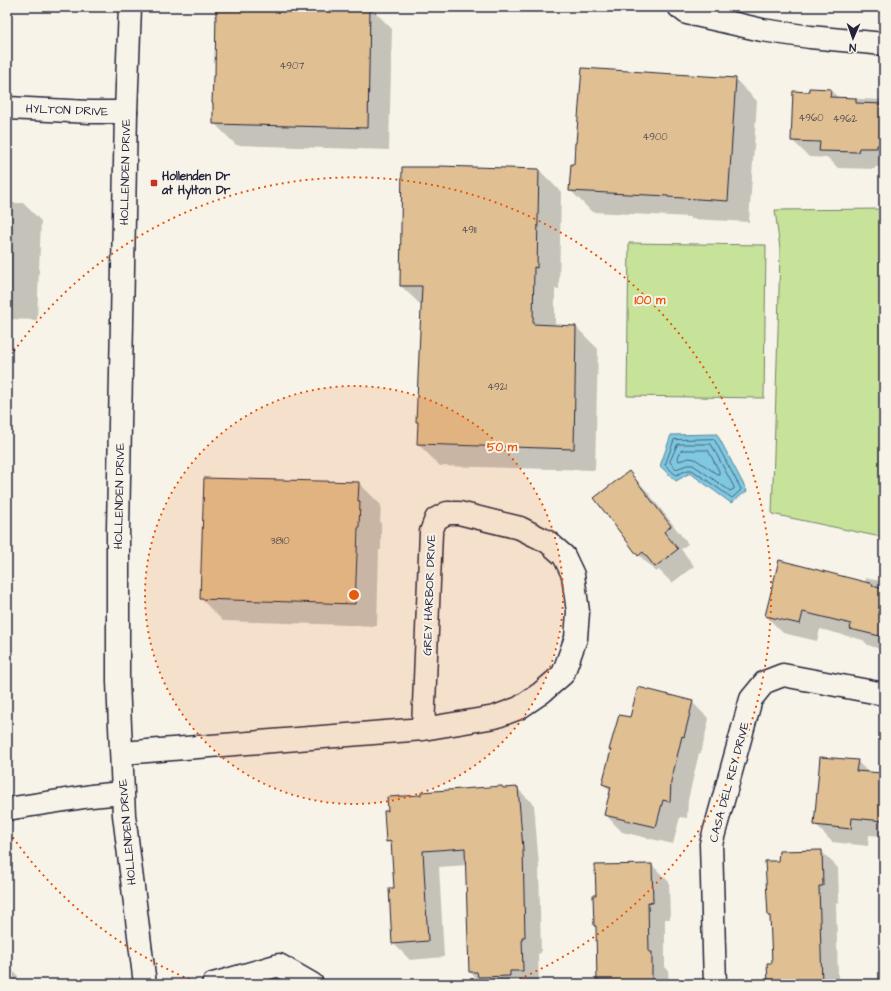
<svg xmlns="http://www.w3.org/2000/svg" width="891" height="991" viewBox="0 0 891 991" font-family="'Architects Daughter',sans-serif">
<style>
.green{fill:#c7e299;stroke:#74826a}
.water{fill:#7fc8e0;stroke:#5a869e}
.shadow{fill:#0003}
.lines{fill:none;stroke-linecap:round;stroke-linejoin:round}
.shore{stroke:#47647d;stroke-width:1}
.building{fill:#e0c092;stroke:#22223b}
.minor-casing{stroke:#22223b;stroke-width:25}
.minor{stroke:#f7f3e8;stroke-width:22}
.ring{fill:none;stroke:#e8590c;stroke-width:2;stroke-dasharray:2 4}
.poi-dot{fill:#c8321e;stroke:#f7f3e8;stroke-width:1.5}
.labels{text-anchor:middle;stroke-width:4;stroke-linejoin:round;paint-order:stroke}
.number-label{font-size:10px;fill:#524a51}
.street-label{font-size:12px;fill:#22223b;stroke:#f7f3e8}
.poi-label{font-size:12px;font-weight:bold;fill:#22223b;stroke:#f7f3e8;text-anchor:start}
.centre{fill:#e8590c;stroke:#f7f3e8;stroke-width:2}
.ring-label{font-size:12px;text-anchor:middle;font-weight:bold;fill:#e8590c;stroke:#f7f3e8;stroke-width:4;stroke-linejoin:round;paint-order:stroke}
</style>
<rect width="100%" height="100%" fill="#f7f3e8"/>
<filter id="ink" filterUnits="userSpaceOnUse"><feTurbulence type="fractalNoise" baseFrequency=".025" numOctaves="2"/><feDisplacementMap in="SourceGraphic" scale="8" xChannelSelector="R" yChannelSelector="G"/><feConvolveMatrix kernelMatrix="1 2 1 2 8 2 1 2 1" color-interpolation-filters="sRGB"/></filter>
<g filter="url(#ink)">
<g class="green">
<path d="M884,209V536H876L772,514L778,331L780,249L775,210Z"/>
<path d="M629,243L766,245L764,398L627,396Z"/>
</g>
<path class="water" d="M717,434L747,491L731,503L690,473L676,481L660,466L671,435Z"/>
<g class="shadow">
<path d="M217,7H370L392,29L389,150L236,145L214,123V104L213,103L216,78Z"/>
<path d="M735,79L757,101L749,222L691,219L690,217L592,212L570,190L575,165Z"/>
<path d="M830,90L839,98L884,100V167H875V169L838,168L828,158L809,157L792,140L809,93Z"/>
<path d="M539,170L561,192L559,289H555V326L576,327L598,349L595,470L440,466L418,444L419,423L417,422L422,306L401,286Z"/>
<path d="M7,203H23L41,221L37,320L7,319Z"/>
<path d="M629,472L646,490L688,544L681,549L694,566L672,583L659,570L656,572L639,555Z"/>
<path d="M359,483L381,505L380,522L381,524V550H379L377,626L223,621L201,599Z"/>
<path d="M866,578L884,582V655L877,648L868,645L863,640L820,629L817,641L783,633L766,616L865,583Z"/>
<path d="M692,702L709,719L701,753H699L688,800L687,818L680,817L673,844L622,832L605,814L611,792L603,784L612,752L610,750L631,718Z"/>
<path d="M857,761L869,773L884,774V836L869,835L868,846L832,842L815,824Z"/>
<path d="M517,788L534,805L539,866L541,953L538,954L539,984H482L470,972L467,865L439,867L444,957L410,960L393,943L395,889L392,846L387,841L504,789Z"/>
<path d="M821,851L838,868L839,903H836L838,979L841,981V984H769L773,964L771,919L769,916L779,862Z"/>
<path d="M652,865L669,882L670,919H665V967L668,970L669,984H598L597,928L595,926L597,896L596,866Z"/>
<path d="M7,933L11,969L18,976L19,984H7Z"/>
</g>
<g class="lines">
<g class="shore">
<path d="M714,439L741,489L740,491L732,498L692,470H688L676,475L665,465L674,440Z"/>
<path d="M678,444H711L734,487V489L730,491L693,465H687L676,469L670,462Z"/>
<path d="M682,450H708L719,471V474H717L695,459L689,458L679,461L678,458Z"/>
</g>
</g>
<g class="building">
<path d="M216,7H370L368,128L213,124V103H212L213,76H215Z"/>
<path d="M582,68L736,78L728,201L668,197V196L569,191L571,164H574L575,143H576Z"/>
<path d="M809,88L831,89L830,97L856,98V103L884,104V145H877V148H859L858,152L819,151L820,142L791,141L793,91L809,92Z"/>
<path d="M439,166L539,169L537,268L534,267L533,324L576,326L574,449L417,444L418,422H416L422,286H400L402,167H439Z"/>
<path d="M629,471L671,526L664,532L678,549L655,567L643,552L638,556L594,498Z"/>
<path d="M204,478L359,482L358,501H360L359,528H358L355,604L200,599Z"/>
<path d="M779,560L873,584L872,586L884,589V637L850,629L851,624L803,612L800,624L765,616Z"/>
<path d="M638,687L693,701L684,737L682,736L671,782L670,802L663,800L656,827L604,815L611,787L602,784L611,750H609L619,715L630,717Z"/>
<path d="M820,757L858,760L856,771L882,773V777H884V821L852,818L851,829L814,825Z"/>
<path d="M502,786L503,788L518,787L523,849L525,937H522L523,971H510V976L478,977L477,972H469L465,848L423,851L428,941L392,944L389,888H394L391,841L386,842L384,811H388L387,797L421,795V792Z"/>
<path d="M822,850L823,886H819L822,984H768L767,963H772L770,916H768L765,861H778L779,851Z"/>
<path d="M652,864L653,903L648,902L649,952H652V984H597L596,926H594L593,895H596L595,865Z"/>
</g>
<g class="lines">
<defs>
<g id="minor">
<path d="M130,7L126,112L118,529V682L124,815L145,984"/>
<path d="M679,7L687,13L762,30L810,37L884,44"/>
<path d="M7,108L91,112H126"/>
<path d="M122,753L423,729L495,717L519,708L541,693L563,674L576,638L578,612L573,575L564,556L548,542L520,528L459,513H447L436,519L431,532L423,729"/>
<path d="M7,809L91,796L122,793"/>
<path d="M213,984L279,965L312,984"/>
<path d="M715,984L711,844L751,699L765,682L783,675L884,694"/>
</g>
</defs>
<use href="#minor" class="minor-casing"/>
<use href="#minor" class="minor"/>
</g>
</g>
<circle cx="354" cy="595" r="209" fill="#e8590c" fill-opacity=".12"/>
<g class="ring">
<circle cx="354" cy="595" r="209"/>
<path d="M201 984A418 418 0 0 1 7 829M7 361A418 418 0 1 1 507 984"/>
</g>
<rect class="poi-dot" x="150" y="179" width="8" height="8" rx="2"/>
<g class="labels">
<g class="number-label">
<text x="292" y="69">4907</text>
<text x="811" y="121">4960</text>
<text x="845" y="122">4962</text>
<text x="655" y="140">4900</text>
<text x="469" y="233">4911</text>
<text x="497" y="390">4921</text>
<text x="280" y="544">3810</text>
</g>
<g class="street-label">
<text transform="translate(67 110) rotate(2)" y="4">HYLTON DRIVE</text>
<text transform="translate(125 172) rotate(-89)" y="4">HOLLENDEN DRIVE</text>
<text transform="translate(119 496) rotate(-89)" y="4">HOLLENDEN DRIVE</text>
<text transform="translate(429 595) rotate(-88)" y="4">GREY HARBOR DRIVE</text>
<text transform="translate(729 782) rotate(-75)" y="4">CASA DEL REY DRIVE</text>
<text transform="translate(127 832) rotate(-95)" y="4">HOLLENDEN DRIVE</text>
</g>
<g class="poi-label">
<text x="162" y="180">Hollenden Dr<tspan x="162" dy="14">at Hylton Dr</tspan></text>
</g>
</g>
<circle cx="354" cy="595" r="6" class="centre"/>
<g class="ring-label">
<text x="650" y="304">100 m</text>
<text x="502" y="451">50 m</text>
</g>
<rect width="891" height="991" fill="none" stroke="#f7f3e8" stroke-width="24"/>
<rect x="12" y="12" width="867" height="967" fill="none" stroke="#22223b" stroke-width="1.5" filter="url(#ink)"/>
<g transform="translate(853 38) rotate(182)" stroke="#f7f3e8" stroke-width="3" paint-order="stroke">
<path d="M0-3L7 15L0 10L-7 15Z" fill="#22223b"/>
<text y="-6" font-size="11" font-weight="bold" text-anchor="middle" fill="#22223b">N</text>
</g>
</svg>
